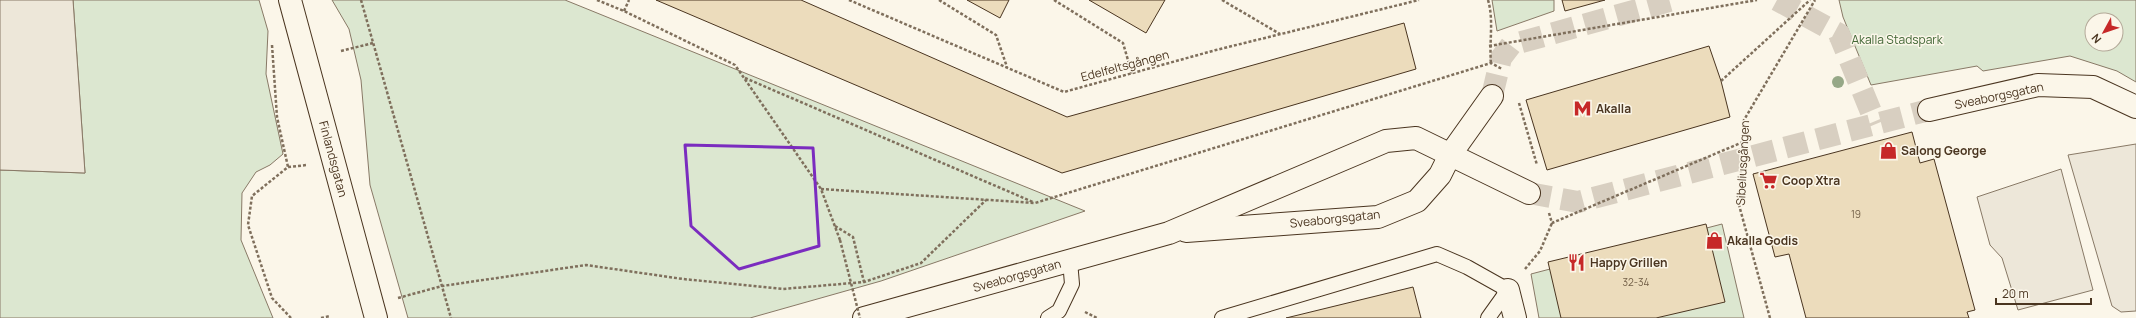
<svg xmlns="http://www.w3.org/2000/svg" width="2136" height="318" viewBox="0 0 2136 318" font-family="Manrope,sans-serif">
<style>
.green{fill:#dce7d0;stroke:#887966;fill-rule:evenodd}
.parking{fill:#ede7d9;stroke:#887966}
.building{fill:#ecdcbc;stroke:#4a3520}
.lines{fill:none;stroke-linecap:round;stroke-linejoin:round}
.minor-tunnel{stroke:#d8cfc1;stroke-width:22;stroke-dasharray:22 11;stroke-linecap:butt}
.service-casing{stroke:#4a3520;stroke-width:16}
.minor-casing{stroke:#4a3520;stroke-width:24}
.tertiary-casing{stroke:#4a3520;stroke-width:24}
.path{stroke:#7f6f5c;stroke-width:2.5;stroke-dasharray:3 2;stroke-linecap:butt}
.service{stroke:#fbf6e9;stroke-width:14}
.minor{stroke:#fbf6e9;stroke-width:22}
.tertiary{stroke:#fbf6e9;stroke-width:22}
.path-bridge{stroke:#7f6f5c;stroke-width:2.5;stroke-dasharray:3 2;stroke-linecap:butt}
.tree{fill:#96a887}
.marked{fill:none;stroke:#7b2cbf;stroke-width:3;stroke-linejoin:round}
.labels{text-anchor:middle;stroke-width:3;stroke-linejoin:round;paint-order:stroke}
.number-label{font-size:10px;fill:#725f47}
.park-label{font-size:12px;fill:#436837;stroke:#fbf6e9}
.street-label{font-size:12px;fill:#4a3520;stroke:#fbf6e9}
.poi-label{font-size:12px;font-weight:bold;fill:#4a3520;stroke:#fbf6e9;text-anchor:start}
</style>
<rect width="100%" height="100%" fill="#fbf6e9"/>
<g class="green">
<path d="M73,0H259L268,31L266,74L283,154L270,165L256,172L242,193L241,240L273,318H0V170L85,173Z"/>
<path d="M332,0H565L1085,211L881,281L750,318H408L370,185L361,80L349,29Z"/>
<path d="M1492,0H1554V11L1497,31Z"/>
<path d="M1839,0H2136V82L2117,71L2070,56L1983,71L1977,66L1871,85L1843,17ZM2092,20H2116V44H2092Z"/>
<path d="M1722,224L1744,318H1539L1531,274Z"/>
</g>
<g class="parking">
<path d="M0,0H73L85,173L0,170Z"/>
<path d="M2136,144V311L2121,312L2112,306L2068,155Z"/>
<path d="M2061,169L2093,290L2018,310L2002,258L1990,245L1977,197Z"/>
</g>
<g class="building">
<path d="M656,0H801L1067,117L1404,23L1416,69L1062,173Z"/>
<path d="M967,0H1009L1000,18Z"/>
<path d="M1089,0H1165L1146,33Z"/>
<path d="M1562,0H1605L1565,11Z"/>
<path d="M1709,46L1721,81L1730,117L1547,170L1526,100Z"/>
<path d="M1912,132L1920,163L1934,159L1975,310L1967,312L1969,318H1806L1789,254L1775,257L1753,174Z"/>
<path d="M1706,224L1725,302L1656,318H1561L1548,262Z"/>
<path d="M1413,287L1421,318H1286Z"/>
</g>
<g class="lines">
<g class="minor-tunnel">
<path d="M1777,0L1839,34L1876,124"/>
<path d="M1492,96L1501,58L1511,45L1673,0"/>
<path d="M1529,193L1578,202L1929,110"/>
</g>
<defs>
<g id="service">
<path d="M1048,318L1059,311L1072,284L1070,261"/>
<path d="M1222,318L1437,254L1467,267L1508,290L1488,318"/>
</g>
<g id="minor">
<path d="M1929,110L2038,85L2093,87L2136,107"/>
<path d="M1186,231L1378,217L1417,201L1440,175L1450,155L1492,96"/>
<path d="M1508,290L1515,318"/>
<path d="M864,318L1169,233L1386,141L1416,138L1529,193"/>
</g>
<path id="tertiary" d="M290,0L376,318"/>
</defs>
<use href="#service" class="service-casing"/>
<use href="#minor" class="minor-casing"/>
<use href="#tertiary" class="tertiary-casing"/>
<g class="path">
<path d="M361,0L451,318"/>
<path d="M597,0L624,11L735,65L821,189L840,240"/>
<path d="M849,0L1064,92L1216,50L1419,0"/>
<path d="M939,0L996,35L1007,67"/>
<path d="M1054,0L1123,43L1132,74"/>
<path d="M1222,0L1280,34"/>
<path d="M1488,0C1494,20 1489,42 1491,63"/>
<path d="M624,11L629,0"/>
<path d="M272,45L277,117L288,167"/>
<path d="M1489,46L1757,0"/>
<path d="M341,51L373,43"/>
<path d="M745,78L1033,202"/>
<path d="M1721,81L1810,0"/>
<path d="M1519,103L1537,165"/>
<path d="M821,189L1035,203L1491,63L1502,69"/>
<path d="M1549,213L1552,223L1743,142"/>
<path d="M835,226L853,237L864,282"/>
<path d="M1525,269L1540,251L1552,223"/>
<path d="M398,298L442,286L586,265L683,279L783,289L864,282L921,263L986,200"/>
<path d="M1085,312L1097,318"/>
<path d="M291,318L272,298L248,225L252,196L288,167L307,165"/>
<path d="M321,318L330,316"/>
<path d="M1770,318L1739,205L1744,120L1815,0"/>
</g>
<use href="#service" class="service"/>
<use href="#minor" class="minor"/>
<use href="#tertiary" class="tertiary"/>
<path class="path-bridge" d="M840,240L860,318"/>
</g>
<circle class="tree" cx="1838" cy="82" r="6"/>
<path class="marked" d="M685,145L813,148L819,246L739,269L691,226Z"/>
<defs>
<symbol id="metro-bare" viewBox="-9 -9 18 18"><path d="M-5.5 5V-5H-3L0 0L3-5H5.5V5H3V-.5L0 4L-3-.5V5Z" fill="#c62828" stroke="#fbf6e9" stroke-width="2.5" paint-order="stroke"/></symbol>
<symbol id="shop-bare" viewBox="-9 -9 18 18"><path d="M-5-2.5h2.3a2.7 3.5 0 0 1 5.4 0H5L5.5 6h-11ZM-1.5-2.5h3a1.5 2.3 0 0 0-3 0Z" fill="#c62828" stroke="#fbf6e9" stroke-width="2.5" paint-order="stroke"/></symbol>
<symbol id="supermarket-bare" viewBox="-9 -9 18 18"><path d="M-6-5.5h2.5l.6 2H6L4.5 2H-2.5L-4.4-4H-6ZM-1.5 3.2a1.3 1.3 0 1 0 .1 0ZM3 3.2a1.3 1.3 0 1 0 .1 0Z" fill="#c62828" stroke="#fbf6e9" stroke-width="2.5" paint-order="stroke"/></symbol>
<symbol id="restaurant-bare" viewBox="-9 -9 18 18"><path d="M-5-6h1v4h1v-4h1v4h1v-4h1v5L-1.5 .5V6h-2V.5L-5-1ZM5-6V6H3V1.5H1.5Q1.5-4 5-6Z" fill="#c62828" stroke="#fbf6e9" stroke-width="2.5" paint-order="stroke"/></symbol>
</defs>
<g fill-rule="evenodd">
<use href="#metro-bare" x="1570" y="96" width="25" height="25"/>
<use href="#shop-bare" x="1876" y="138" width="25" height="25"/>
<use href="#supermarket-bare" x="1756" y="168" width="25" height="25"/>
<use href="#shop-bare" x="1702" y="228" width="25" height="25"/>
<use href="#restaurant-bare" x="1564" y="250" width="25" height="25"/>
</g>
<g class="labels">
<g class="number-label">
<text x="1856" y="218">19</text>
<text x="1636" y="286">32-34</text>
</g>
<g class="park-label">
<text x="1897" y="44">Akalla Stadspark</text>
</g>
<g class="street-label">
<text transform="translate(1125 66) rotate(-15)" y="4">Edelfeltsgången</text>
<text transform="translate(1999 96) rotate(-12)" y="4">Sveaborgsgatan</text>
<text transform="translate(333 159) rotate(75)" y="4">Finlandsgatan</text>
<text transform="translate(1743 163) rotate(-87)" y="4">Sibeliusgången</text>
<text transform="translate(1335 219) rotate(-6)" y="4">Sveaborgsgatan</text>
<text transform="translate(1017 276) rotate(-16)" y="4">Sveaborgsgatan</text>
</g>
<g class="poi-label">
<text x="1596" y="113">Akalla</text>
<text x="1901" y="155">Salong George</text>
<text x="1782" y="185">Coop Xtra</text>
<text x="1727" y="245">Akalla Godis</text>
<text x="1590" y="267">Happy Grillen</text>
</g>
</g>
<g transform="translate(2104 32) rotate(230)"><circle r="19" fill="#fbf6e9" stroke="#b4a999"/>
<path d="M0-3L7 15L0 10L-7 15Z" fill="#c62828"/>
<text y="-6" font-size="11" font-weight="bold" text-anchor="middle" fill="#4a3520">N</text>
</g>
<path d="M1996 298v6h95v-6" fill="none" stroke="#4a3520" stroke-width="2"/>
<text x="2002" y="298" font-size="12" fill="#4a3520" stroke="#fbf6e9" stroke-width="3" paint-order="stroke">20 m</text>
</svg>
